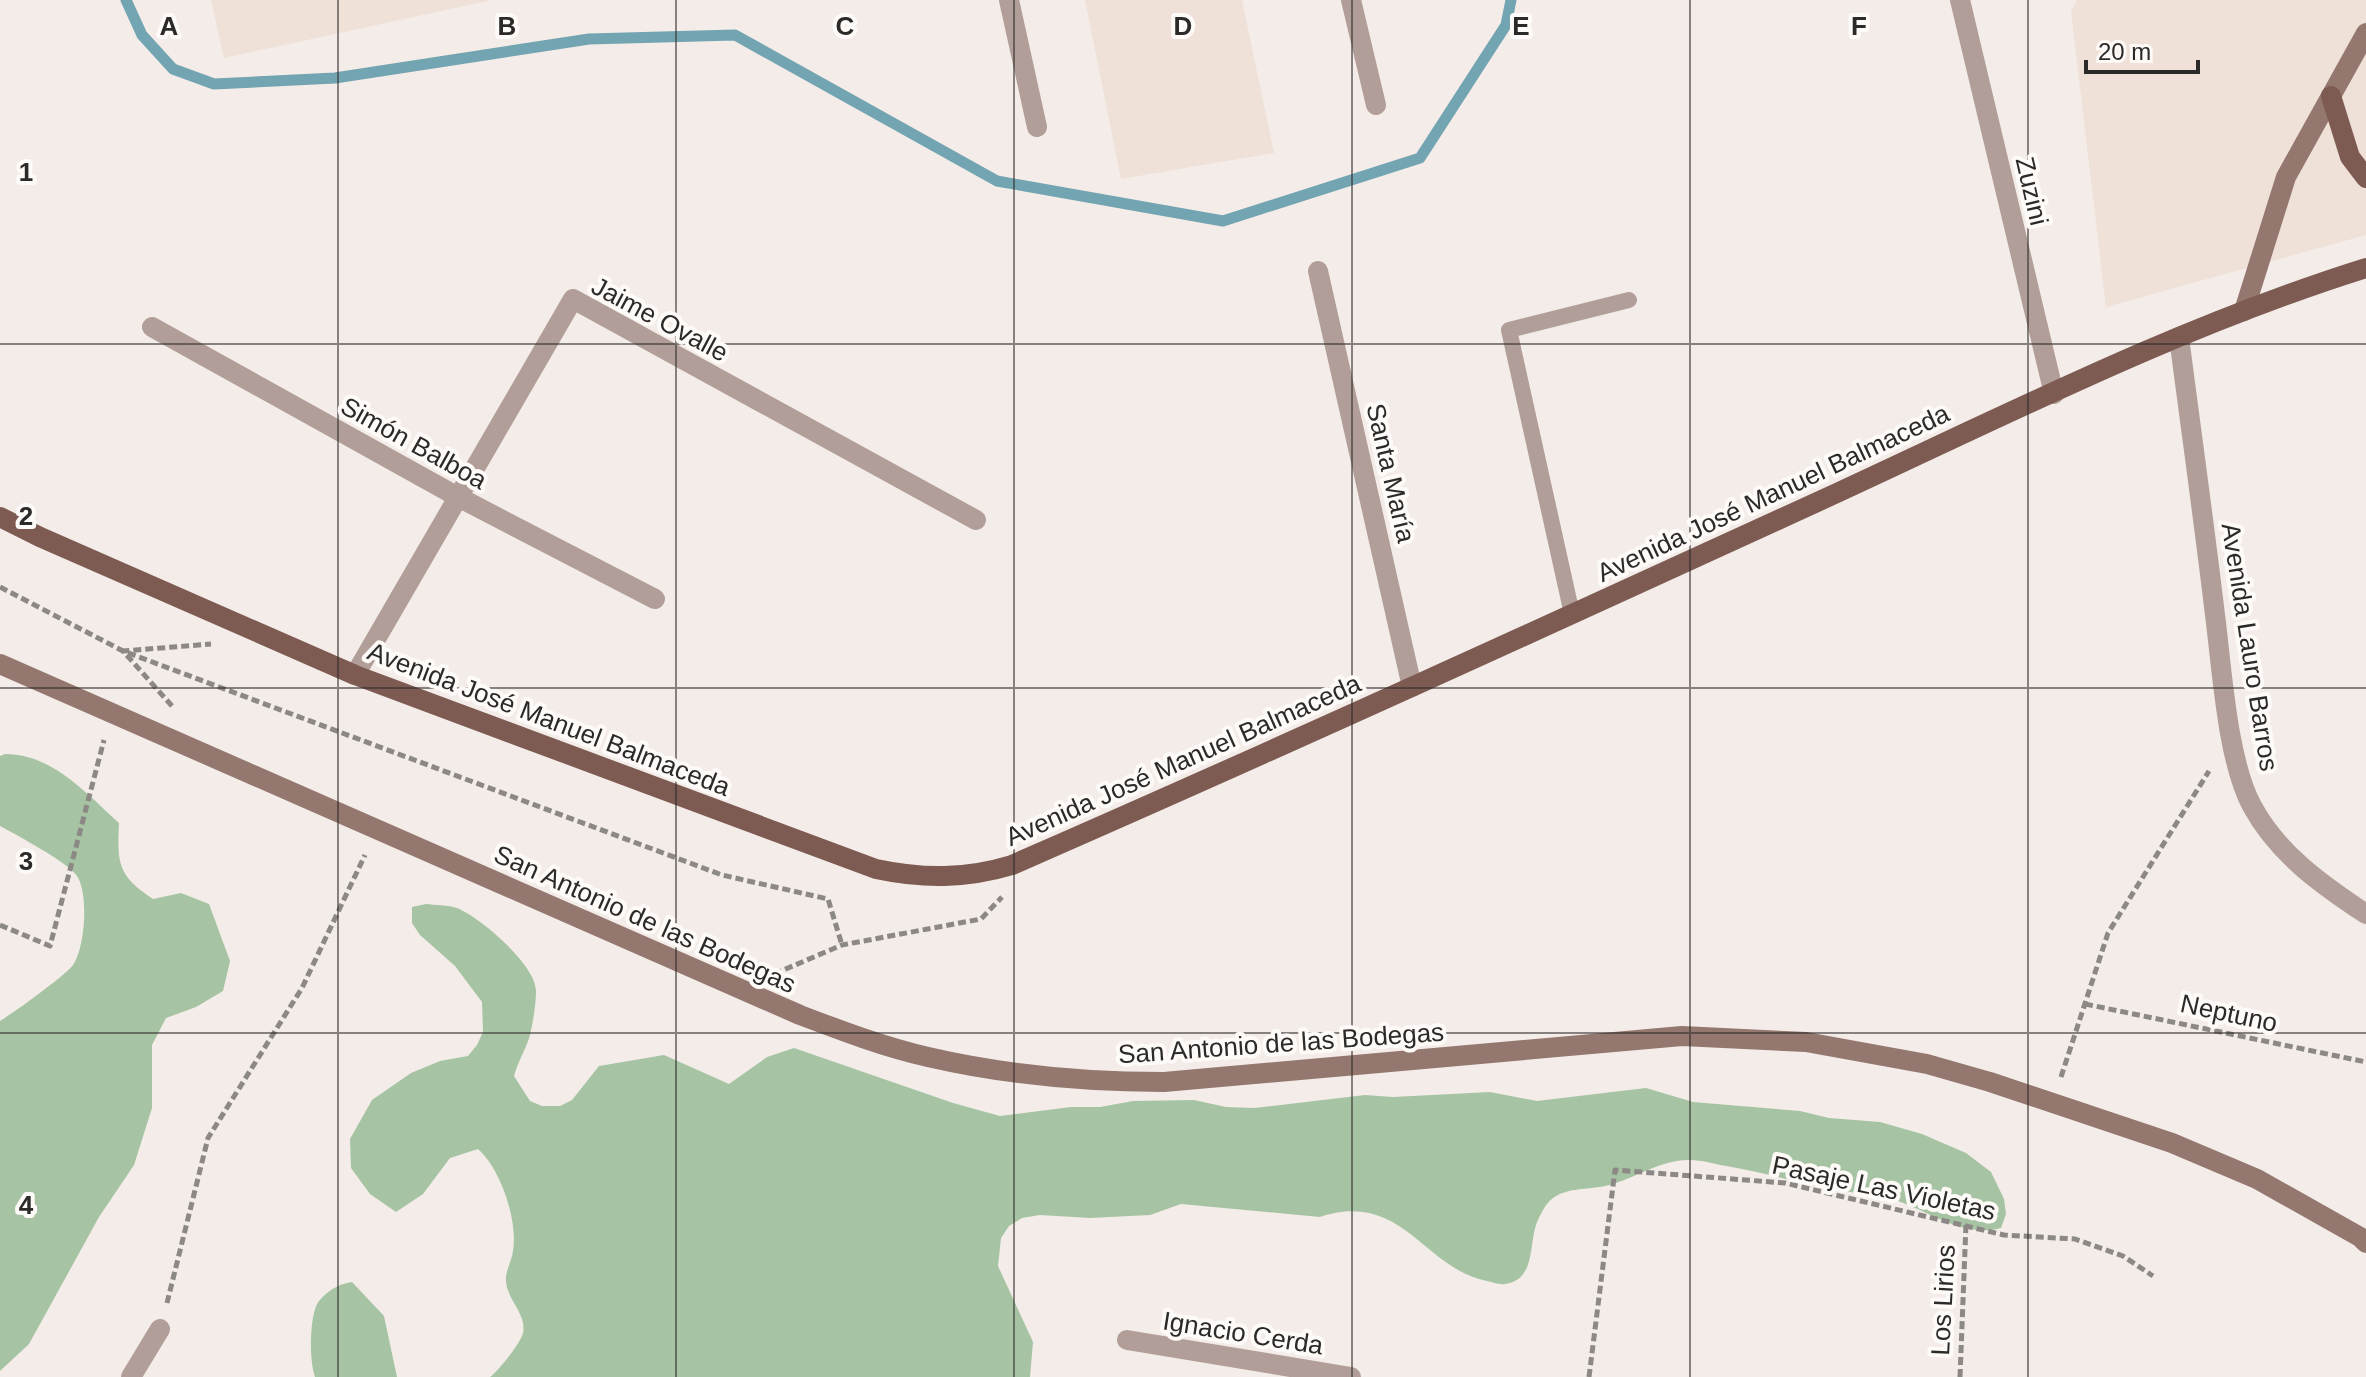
<svg xmlns="http://www.w3.org/2000/svg" width="2366" height="1377" viewBox="0 0 2366 1377" font-family="Arial,sans-serif">
<style>
.built{fill:#efe1d8}
.forest{fill:#a6c4a3}
.lines{fill:none;stroke-linecap:round;stroke-linejoin:round}
.stream{stroke:#73a4b1;stroke-width:11}
.path{stroke:#8c8885;stroke-width:5;stroke-dasharray:8 4;stroke-linecap:butt}
.lane{stroke:#b29e98;stroke-width:16}
.street{stroke:#b29e98;stroke-width:20}
.secondary{stroke:#94776f;stroke-width:20}
.primary{stroke:#7e5b52;stroke-width:20}
.grid{fill:none;stroke:#2c2a28;stroke-width:2;stroke-opacity:0.55}
.labels{text-anchor:middle;stroke-width:8;stroke-linejoin:round;paint-order:stroke}
.street-label{font-size:26px;fill:#2c2a28;stroke:#fefaf7}
.grid-label{font-size:26px;text-anchor:middle;font-weight:bold;fill:#2c2a28;stroke:#fefaf7;stroke-width:8;stroke-linejoin:round;paint-order:stroke}
</style>
<rect width="100%" height="100%" fill="#f3ece8"/>
<g class="built">
<path d="M211,0H492L224,58Z"/>
<path d="M1085,0H1242L1274,153L1121,179Z"/>
<path d="M2077,0H2366V235L2106,307L2071,12Z"/>
</g>
<g class="forest">
<path d="M5,754C52,754 86,793 119,823C117,864 118,876 153,899L181,893L209,904L230,961L223,991L196,1007L166,1018L152,1045V1108L134,1165L99,1217L29,1344L0,1371V1021C12,1014 66,975 73,965C85,948 89,894 77,876C69,863 15,834 0,826V756Z"/>
<path d="M426,904C435,905 448,905 457,908C480,917 536,965 536,991C536,1004 533,1022 530,1035C526,1049 518,1061 514,1076L530,1101L542,1106H560L572,1100L599,1066L664,1055L729,1084L767,1057L794,1048L953,1103L1000,1116L1071,1107H1100L1133,1101L1194,1100L1226,1107L1254,1108L1365,1095L1393,1097L1490,1092L1537,1101L1646,1088L1693,1102L1800,1111L1829,1118L1880,1122L1922,1134L1966,1153L1991,1172L2004,1199L2006,1214L2001,1228C1965,1238 1932,1213 1898,1201C1878,1195 1859,1194 1839,1190C1801,1184 1764,1172 1726,1166C1714,1164 1702,1160 1690,1160C1662,1159 1636,1178 1609,1185C1590,1191 1562,1185 1547,1204C1543,1209 1538,1219 1536,1225C1529,1246 1535,1280 1505,1284C1499,1285 1492,1282 1487,1281C1422,1268 1403,1190 1320,1217L1181,1204L1150,1215L1090,1218L1040,1215L1022,1218L1009,1226L1001,1238L998,1266L1033,1342L1030,1377H490C498,1371 521,1343 523,1333C527,1314 507,1300 506,1281C505,1271 512,1261 513,1251C518,1221 501,1169 478,1149L450,1158L423,1194L396,1212L370,1194L351,1168L350,1139L372,1100L411,1073L440,1061L468,1056L477,1045L483,1032L482,1002L455,966L420,935L412,923V907Z"/>
<path d="M352,1282L384,1316L397,1377H315C309,1361 309,1314 319,1301C328,1290 339,1284 352,1282Z"/>
</g>
<g class="lines">
<path class="stream" d="M126,0L142,35L173,69L214,84L335,78L589,39L735,35L997,181L1223,221L1420,158L1506,25L1511,0"/>
<g class="path">
<path d="M0,587L123,651L722,875L828,899L842,945"/>
<path d="M172,706L123,651L211,644"/>
<path d="M0,925L50,946L104,740"/>
<path d="M774,974L842,945L981,919L1002,897"/>
<path d="M2085,1004L2366,1062"/>
<path d="M2061,1077L2108,933L2209,771"/>
<path d="M167,1303L208,1138L302,988L365,855"/>
<path d="M1589,1377L1615,1170L1785,1183L2004,1235L2075,1239L2123,1256L2153,1276"/>
<path d="M1960,1377L1966,1224"/>
</g>
<path class="lane" d="M1572,614L1509,330L1629,300"/>
<g class="street">
<path d="M1009,0L1037,127"/>
<path d="M1351,0L1376,105"/>
<path d="M1960,0L2054,394"/>
<path d="M1318,271L1412,687"/>
<path d="M152,327L458,497L655,599"/>
<path d="M2179,337C2191,430 2204,522 2215,615C2222,668 2227,760 2252,806C2278,854 2322,885 2366,914"/>
<path d="M355,675L573,299L976,520"/>
<path d="M1127,1340L1351,1377"/>
<path d="M131,1377L160,1329"/>
</g>
<g class="secondary">
<path d="M2244,311L2286,177L2366,33"/>
<path d="M0,664L800,1015C842,1031 884,1047 928,1057C1006,1075 1084,1082 1164,1082L1682,1036L1806,1042L1927,1064L1990,1082L2172,1143L2257,1179L2360,1237L2366,1243"/>
</g>
<g class="primary">
<path d="M2331,96L2350,157L2366,178"/>
<path d="M0,517L40,537L355,675L876,869C923,879 966,879 1012,865C1289,744 1564,618 1839,492C2012,412 2184,325 2366,268"/>
</g>
</g>
<path class="grid" d="M338,0V1377M676,0V1377M1014,0V1377M1352,0V1377M1690,0V1377M2028,0V1377M0,344H2366M0,688H2366M0,1033H2366"/>
<g class="labels">
<g class="street-label">
<text transform="translate(2032 191) rotate(77)" y="9">Zuzini</text>
<text transform="translate(660 319) rotate(28)" y="9">Jaime Ovalle</text>
<text transform="translate(414 443) rotate(29)" y="9">Simón Balboa</text>
<text transform="translate(1391 473) rotate(77)" y="9">Santa María</text>
<text transform="translate(1773 493) rotate(-25)" y="9">Avenida José Manuel Balmaceda</text>
<text transform="translate(2250 647) rotate(81)" y="9">Avenida Lauro Barros</text>
<text transform="translate(549 719) rotate(21)" y="9">Avenida José Manuel Balmaceda</text>
<text transform="translate(1183 760) rotate(-24)" y="9">Avenida José Manuel Balmaceda</text>
<text transform="translate(645 919) rotate(24)" y="9">San Antonio de las Bodegas</text>
<text transform="translate(2229 1013) rotate(12)" y="9">Neptuno</text>
<text transform="translate(1281 1043) rotate(-4)" y="9">San Antonio de las Bodegas</text>
<text transform="translate(1884 1188) rotate(12)" y="9">Pasaje Las Violetas</text>
<text transform="translate(1943 1300) rotate(-87)" y="9">Los Lirios</text>
<text transform="translate(1243 1333) rotate(9)" y="9">Ignacio Cerda</text>
</g>
</g>
<g class="grid-label">
<text x="169" y="35">A</text>
<text x="507" y="35">B</text>
<text x="845" y="35">C</text>
<text x="1183" y="35">D</text>
<text x="1521" y="35">E</text>
<text x="1859" y="35">F</text>
<text x="26" y="181">1</text>
<text x="26" y="525">2</text>
<text x="26" y="870">3</text>
<text x="26" y="1214">4</text>
</g>
<path d="M2086 60v12h112v-12" fill="none" stroke="#2c2a28" stroke-width="4"/>
<text x="2098" y="60" font-size="24" fill="#2c2a28" stroke="#fefaf7" stroke-width="6" paint-order="stroke">20 m</text>
</svg>
